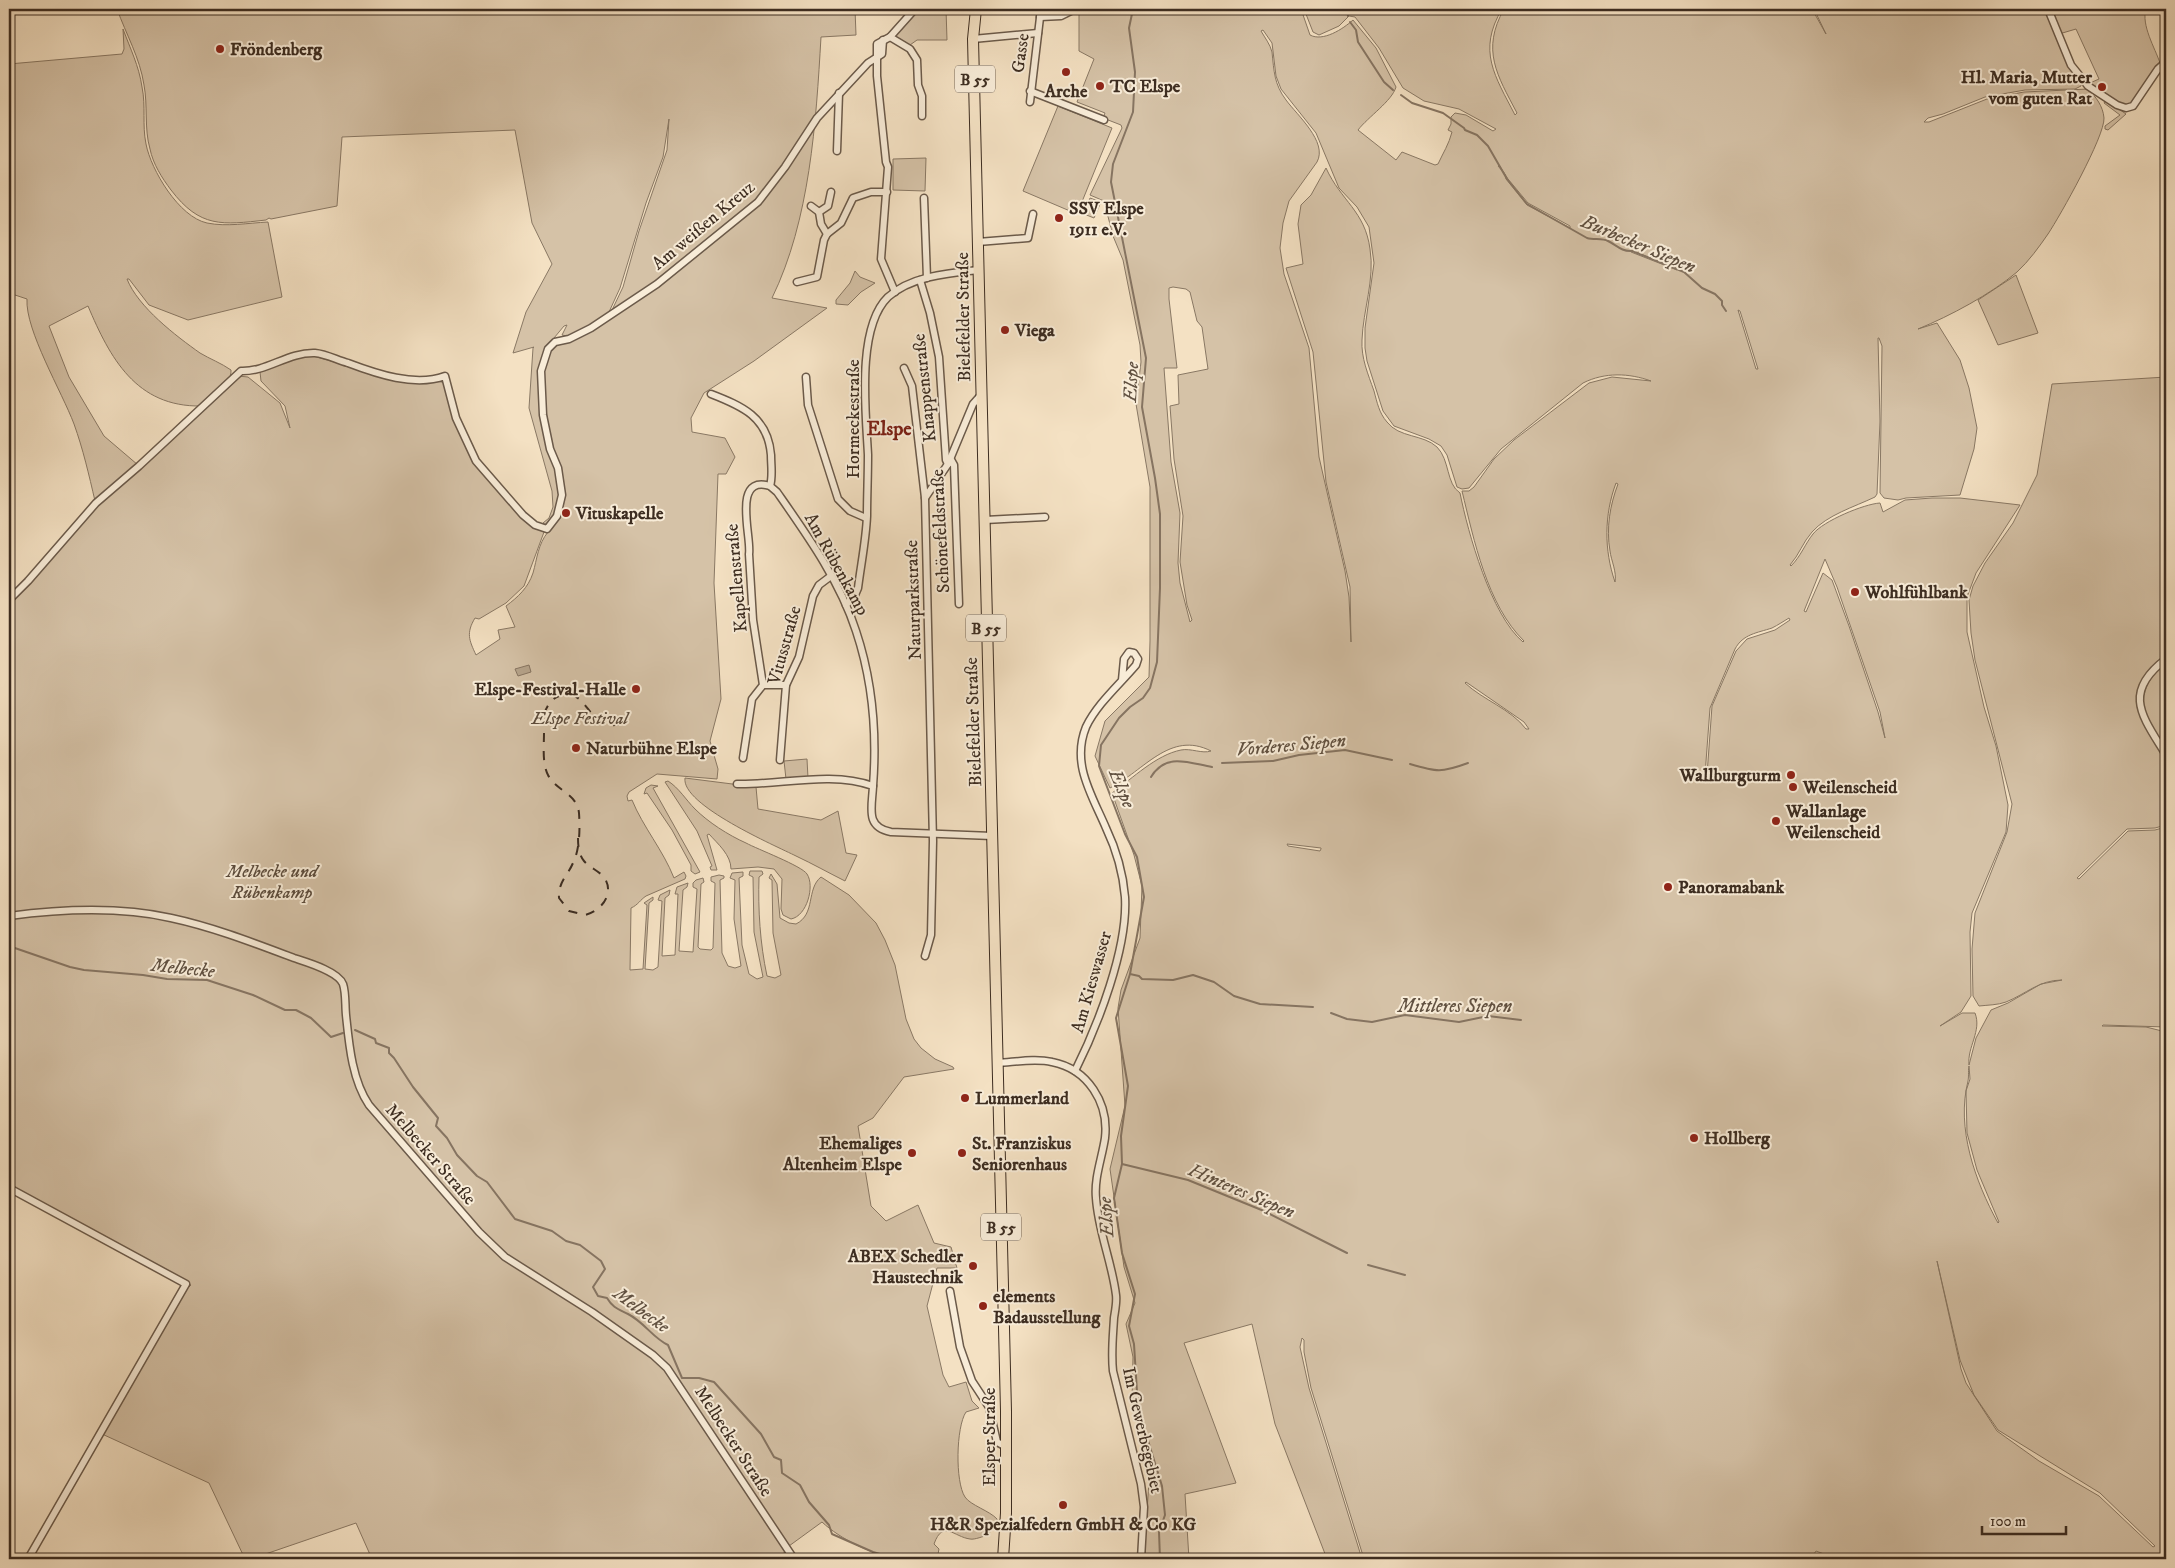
<svg xmlns="http://www.w3.org/2000/svg" width="2175" height="1568" viewBox="0 0 2175 1568" font-family="'IM FELL DW Pica',serif">
<style>
.green{fill:#d5c2a7;stroke:#897864;fill-rule:evenodd}
.water{fill:#b6a48c;stroke:#867461}
.lines{fill:none;stroke-linecap:round;stroke-linejoin:round}
.stream{stroke:#867461;stroke-width:2}
.street-casing{stroke:#6b5a4a;stroke-width:9}
.primary-casing{stroke:#3d2d21;stroke-width:12}
.street{stroke:#f8ecd8;stroke-width:6}
.primary{stroke:#f4e1c3;stroke-width:10}
.rail{stroke:#3d2d21;stroke-width:2;stroke-dasharray:9 9;stroke-linecap:butt}
.poi-dot{fill:#8f2418;stroke:#f8ecd8;stroke-width:2}
.labels{text-anchor:middle;stroke-width:4;stroke-linejoin:round;paint-order:stroke}
.shield{fill:#f8ecd8;stroke:#756658;stroke-width:1}
.shield-label{font-size:16px;font-weight:bold;fill:#3d2d21}
.poi-label{font-size:18px;font-weight:bold;fill:#3d2d21;stroke:#f8ecd8;text-anchor:start}
.street-label{font-size:18px;fill:#3d2d21;stroke:#f8ecd8}
.park-label{font-size:18px;font-style:italic;fill:#5b4b3c;stroke:#f8ecd8}
.water-label{font-size:19px;font-style:italic;fill:#615141;stroke:#f8ecd8}
.quarter-label{font-size:20px;font-weight:bold;fill:#7a1f14;stroke:#f8ecd8}
</style>
<rect width="100%" height="100%" fill="#f4e1c3"/>
<filter id="stains"><feTurbulence type="fractalNoise" baseFrequency=".004" numOctaves="4"/><feColorMatrix values="0 0 0 0 .2 0 0 0 0 .09 0 0 0 0 .02 0 0 0 .5 -.17"/></filter>
<radialGradient id="worn" r=".72"><stop offset=".6" stop-color="#630" stop-opacity="0"/><stop offset="1" stop-color="#630" stop-opacity=".3"/></radialGradient>
<g class="green">
<path d="M117,9H855L856,35L821,37C816,123 810,220 772,298L827,308L754,361L704,393L691,418L692,432L725,438L735,457L726,474H718L714,583L721,699L710,741L718,769L717,779L657,774L629,792L627,796L628,801L632,800C643,827 663,850 674,878L684,872L686,876L685,879L646,896C640,900 638,905 631,908L630,970L643,969L647,905L644,903L653,897V900L649,903L645,969L653,970L658,967L662,901L658,900L660,895L670,890L669,895L665,898L662,956L675,955L678,894H675L677,887L688,883L687,887L683,890L679,951L693,952L697,889L693,887V883L696,880L703,878L704,882L701,884L698,947L700,949L711,950L713,948L715,883L711,881V877L719,875L724,876V878L720,880L722,953L728,966L735,968L741,966L734,919L735,880L730,878L732,873L743,872V876L739,878L742,945L749,974L757,979L763,977L754,932L753,877L749,875L750,871H762L763,874L759,877C758,910 760,943 767,976L775,978L781,975L773,933L772,880L769,878L771,874L777,884L780,918L789,923L796,924C816,914 806,889 821,877L849,895L876,923L885,940L895,965L906,1019L914,1039L921,1048L935,1059L953,1067L954,1069L904,1077L873,1118L858,1126L871,1206L886,1221L918,1205L934,1243L951,1247L957,1268H937L927,1306L943,1375L949,1387L966,1382L972,1401L979,1408L966,1412C956,1427 955,1482 965,1497C970,1505 990,1511 997,1519V1524L990,1531L989,1535C983,1536 975,1540 970,1539C954,1537 943,1519 934,1544L939,1549L937,1559C925,1559 910,1561 898,1559C873,1555 840,1539 822,1522L789,1546L786,1552L770,1559H372L356,1523L251,1559H245L209,1483L102,1434L186,1290L191,1285L9,1185V601L95,503L238,376L248,377L280,403L290,428L285,406L261,381L260,372L282,361L310,355L373,373L436,380L444,383L455,421L493,483L543,530L544,532L524,586L506,603L479,619L475,618C466,633 469,640 476,655L500,639L498,630L515,627L506,606C518,597 528,588 533,573C537,559 538,544 548,532L547,526L543,523L549,518L553,507L552,491L529,408L533,348L534,347L513,353L526,312L552,264L532,223L515,130L342,137L337,206L271,219L269,218L266,220C222,225 200,228 171,190C162,178 153,164 150,149C144,128 148,106 144,85C140,58 126,34 117,9ZM669,119L667,150L639,231L623,287L613,308V314L571,341L557,344L548,351L543,378L549,438L539,375L549,344L564,326L567,325L562,335L567,336L588,328L609,312L620,288L646,203L663,157Z"/>
<path d="M919,9H946L947,40H917L910,45L895,36Z"/>
<path d="M1079,9H1301L1310,35C1323,42 1343,29 1353,20L1376,48L1396,87C1392,101 1368,117 1358,130L1396,160L1402,152L1435,165L1438,164C1443,153 1449,144 1452,132L1448,130L1451,124V117L1455,113L1466,115L1493,131L1496,129L1459,109L1424,101L1403,88L1379,48L1355,17L1349,16L1339,26L1319,35L1313,32L1304,9H1502C1477,51 1495,76 1515,115L1517,113C1497,75 1481,50 1504,9H1812L1826,34L1814,9H2046C2055,36 2063,60 2081,83V86L2075,89L2025,90L1985,97L1943,114L1928,118L1924,122H1929L1987,99L2024,92L2088,89C2096,97 2103,106 2104,118C2105,136 2060,216 2048,234C2039,247 2029,261 2017,272C1991,294 1950,316 1918,329L1937,323L1960,360L1969,388L1977,428L1974,449L1960,495L1906,498L1898,500L1884,498L1880,493L1882,346L1879,338H1878L1880,421L1877,494L1875,497C1854,507 1827,515 1812,532C1803,542 1799,555 1790,565L1791,566C1801,556 1805,544 1813,534C1823,521 1864,504 1880,503L1883,512L1905,500L1932,498H1960L2020,505L1976,573L1967,597V632L1984,707L1996,746L2008,805L2006,832L1972,913L1970,932L1971,996L1961,1012L1940,1026L1962,1013H1975C1982,1031 1967,1047 1969,1065L1976,1038L1991,1010L2008,1003L2041,984L2062,980C2039,980 2026,994 2006,1002C1998,1005 1988,1005 1979,1006L1973,996L1972,949L1975,913L2007,832L2012,804L1975,660L1971,633L1969,600L1973,586L1985,563L2013,523L2037,475L2052,384L2166,377V655C2154,664 2146,672 2141,687C2130,721 2155,731 2166,760C2169,769 2166,812 2166,825L2155,828L2127,829L2077,878L2079,879L2128,831L2155,830L2166,827V1027L2103,1025L2102,1026L2146,1027L2166,1032V1559H1837L1816,1551L1814,1554L1826,1559H1364L1311,1388L1304,1352V1340L1302,1338L1300,1347L1309,1388L1362,1559H1327L1275,1424L1252,1324L1184,1343L1236,1483L1185,1494L1189,1559H1144L1151,1449L1132,1402L1133,1357L1126,1324L1135,1303L1124,1267L1110,1169L1125,1106L1118,1008L1121,990L1140,938L1142,886L1134,855L1112,793C1133,778 1156,755 1181,750C1191,748 1202,754 1211,751C1170,730 1144,771 1110,788L1095,756L1105,721L1149,677L1150,641V487L1136,404L1141,362L1140,345L1123,260L1113,236L1104,201L1090,195L1122,128L1121,125L1103,118L1105,113L1077,102L1094,59L1079,51ZM1263,30L1272,43L1276,76L1281,89L1316,133L1339,188L1357,207L1369,227L1374,263L1365,328V348L1367,361L1383,411L1394,426L1429,439L1441,446L1447,455L1457,487L1462,489L1469,488L1501,449L1583,383C1605,372 1629,373 1651,381L1612,377L1589,383L1514,440L1494,459L1474,487L1469,491H1462C1474,540 1487,605 1524,641L1523,642C1491,615 1468,533 1460,493C1446,484 1450,460 1437,447C1423,434 1399,438 1387,422C1379,413 1377,402 1374,391C1368,374 1361,358 1362,340C1363,310 1375,279 1370,249C1365,211 1341,201 1326,168L1311,195L1301,205L1298,224L1303,264L1286,268L1313,352L1326,482L1350,587L1351,642L1349,597L1345,571L1319,457L1309,348L1284,274L1280,248L1283,223L1289,201L1317,162C1328,142 1297,115 1286,100C1274,84 1274,71 1272,52C1270,44 1265,38 1261,31ZM1499,165L1508,179L1528,203L1570,226V228L1527,205L1506,179L1505,174L1498,166ZM1631,250L1678,269L1677,270L1631,252ZM1173,287L1186,289L1190,292L1197,321L1202,327L1208,369L1178,375L1179,404L1170,406L1174,459L1183,516L1180,562L1187,605L1192,620L1190,622L1180,583L1178,563L1180,513L1171,462L1164,368H1177L1169,299V288ZM1738,310L1740,311L1758,369H1756ZM1616,483L1618,484C1610,505 1606,528 1610,551C1611,560 1617,572 1615,582C1604,550 1604,515 1616,483ZM1825,559L1837,587L1880,712L1885,738L1878,712L1849,626L1832,580L1823,573L1806,612L1804,611ZM1789,618L1790,620L1775,630L1747,639L1736,651L1712,706L1707,775H1705L1710,708L1735,649C1743,634 1757,633 1772,628C1778,625 1784,621 1789,618ZM1466,682L1524,722L1529,729H1526C1511,709 1483,700 1465,683ZM1287,844L1321,848V849L1320,851L1288,846ZM1969,1066L1970,1079L1966,1091L1967,1133L1977,1170L1999,1222L1998,1223C1975,1181 1956,1128 1968,1081C1969,1076 1968,1069 1969,1066ZM1937,1261L1960,1360L1974,1395L1998,1430L2100,1493L2155,1546L2153,1547L2099,1496L2039,1461L1997,1431L1966,1383L1961,1369Z"/>
<path d="M2050,9H2146C2141,25 2155,48 2160,63L2136,102L2127,106L2117,104L2090,83L2099,79L2076,29L2059,34Z"/>
<path d="M123,29C130,48 139,66 142,87C146,106 142,125 146,144C151,170 179,217 207,223C227,227 248,223 268,222L282,297L188,320L149,305L129,279H127C138,307 176,336 200,353C210,359 221,363 231,370C232,385 211,397 201,406C136,407 110,358 88,306L49,326L69,377L104,436L138,465L95,501C89,475 83,449 74,424C62,392 25,330 27,299L9,293V64L122,54L124,49Z"/>
<path d="M2106,100L2126,114L2108,130L2105,129V126L2120,115L2104,103Z"/>
<path d="M1058,106L1112,128L1077,214L1023,191Z"/>
<path d="M926,158L925,191L893,190V159Z"/>
<path d="M1090,198L1101,202L1094,218L1084,214Z"/>
<path d="M855,271L860,277L875,283L861,292L848,305L836,304V300L850,283Z"/>
<path d="M2016,275L2038,333L1998,345L1978,300Z"/>
<path d="M2166,662V748C2160,737 2150,725 2145,714C2138,694 2152,673 2166,662Z"/>
<path d="M807,759L808,778L786,779L784,761Z"/>
<path d="M685,778L756,787L758,809L821,820L838,811L846,853L857,855L845,881C829,873 813,864 796,856C776,846 681,805 685,778Z"/>
<path d="M668,781C679,788 686,800 695,809C708,822 728,835 746,843C757,849 802,866 807,874C815,886 807,916 791,919L783,915L781,909L782,879L774,869L758,867L731,869C731,855 718,844 709,834L707,835L717,870H711L710,867L712,866L697,831L665,782Z"/>
<path d="M651,785L658,786L653,788L700,872L695,874L691,871V865L672,830L647,793L644,794L646,788Z"/>
</g>
<path class="water" d="M529,665L531,672L518,676L515,669Z"/>
<g class="lines">
<g class="stream">
<path d="M1133,9L1129,28L1135,72L1133,112L1113,164L1111,182L1146,358L1142,407L1155,478L1160,514V588L1157,662L1150,688L1143,698L1130,707L1119,718L1101,745L1099,766L1125,834L1137,857L1144,897L1130,974L1116,1018L1128,1086L1121,1136L1122,1164L1114,1198L1122,1253L1135,1294L1129,1326L1134,1344L1138,1408L1162,1486L1165,1515L1159,1532L1160,1559"/>
<path d="M1347,9L1348,16"/>
<path d="M1350,22L1356,30L1358,42L1384,82L1393,90"/>
<path d="M1401,95L1412,103L1443,113L1464,128L1465,130L1477,135L1488,146L1507,179L1527,204L1587,238C1594,240 1602,238 1608,241C1616,245 1622,252 1632,251L1684,272L1702,288L1715,294L1722,301V305L1726,311"/>
<path d="M1222,763L1273,761L1299,755L1345,750L1392,760"/>
<path d="M1410,764C1437,772 1441,773 1468,763"/>
<path d="M1151,777C1166,752 1189,763 1212,767"/>
<path d="M9,946L70,967L84,970L143,975L167,979L207,980L253,995L285,1010H296L311,1018L331,1037L343,1033"/>
<path d="M1130,974L1139,976L1142,979L1173,980L1193,975L1214,982L1234,996L1260,1004L1313,1007"/>
<path d="M1331,1013L1347,1019L1372,1022L1405,1015L1459,1022L1488,1016L1521,1020"/>
<path d="M355,1030L375,1039L376,1043L389,1048V1053L394,1058L413,1087L438,1118L436,1126L447,1138L457,1155L477,1176L487,1182L515,1219L552,1231L566,1241L580,1245L601,1261L605,1269L593,1287L598,1296L607,1298C613,1308 618,1309 628,1314C644,1322 653,1338 668,1345L682,1378H699L714,1382L761,1434L774,1457L781,1460L782,1473L800,1485L809,1502L829,1525L832,1534L873,1552L897,1559"/>
<path d="M1122,1164L1188,1180L1264,1211L1347,1253"/>
<path d="M1368,1265L1405,1275"/>
</g>
<defs>
<g id="street">
<path d="M2048,9L2071,65L2088,86L2117,105L2126,108L2133,106L2158,69L2166,62"/>
<path d="M1040,17L1061,16L1075,9"/>
<path d="M890,37L910,49L917,60L918,85L922,96V116"/>
<path d="M973,39L1038,33"/>
<path d="M1030,91L1104,120"/>
<path d="M1030,102L1041,9"/>
<path d="M837,151L839,93"/>
<path d="M924,198L927,278"/>
<path d="M811,206L819,212"/>
<path d="M827,234L821,224L819,212L828,206L831,192"/>
<path d="M978,242L1028,238L1033,214"/>
<path d="M920,280L930,313L939,357L946,460L948,464"/>
<path d="M797,282L817,277L824,240L827,234L841,223L853,198L871,192H887"/>
<path d="M895,292L881,259L888,167L886,162L877,76V44L890,37L915,9"/>
<path d="M904,368L912,386L925,498L933,841L931,935L925,956"/>
<path d="M806,377L808,405L838,499L850,511L866,518"/>
<path d="M711,394C742,406 768,417 771,455C771,466 773,476 770,486L777,492C807,535 840,581 856,631C873,682 877,734 873,786"/>
<path d="M950,458L954,465L959,604"/>
<path d="M925,498L948,464L973,404L981,395"/>
<path d="M985,520L1045,517"/>
<path d="M9,600L28,581L96,503L139,466L241,371C267,372 288,352 315,353C326,354 337,360 348,363C377,374 415,387 445,376L456,418L476,461L523,515L535,525L547,529L557,516L562,495L558,468L550,449L543,415L541,371L548,349L555,342L569,339L591,328L657,284L758,202L785,167L817,118L868,63L882,54L883,40"/>
<path d="M846,605L855,595L858,588C861,564 866,540 867,516C867,496 868,476 868,455C866,414 856,328 888,297C911,276 949,273 978,270"/>
<path d="M2166,659C2121,693 2143,717 2166,755"/>
<path d="M763,685H786"/>
<path d="M743,758L752,699L763,685L753,620L749,554C752,538 731,474 770,486"/>
<path d="M780,760L786,685L799,657L813,596L819,585L831,576"/>
<path d="M737,784C782,785 830,771 873,786C872,808 865,827 891,832L992,836"/>
<path d="M9,916C62,909 118,906 171,918C213,927 254,943 294,958C306,962 338,971 343,984C346,993 345,1005 346,1015C349,1044 352,1080 369,1105L479,1232L505,1257L592,1312L653,1355L667,1368L794,1559"/>
<path d="M998,1063C1015,1062 1035,1058 1052,1062C1088,1069 1109,1103 1105,1138C1102,1158 1094,1178 1096,1198C1098,1231 1112,1262 1116,1295C1117,1302 1115,1311 1114,1318C1113,1336 1111,1353 1113,1371L1141,1484L1144,1507L1141,1559"/>
<path d="M1075,1071C1098,1025 1128,948 1125,897C1123,873 1116,849 1106,828C1092,795 1071,764 1086,727C1097,704 1119,685 1136,665L1138,659L1134,653L1129,652L1124,659L1122,680"/>
<path d="M9,1188L186,1284L28,1559"/>
<path d="M950,1291L960,1347L972,1381L989,1407L997,1442L1006,1447"/>
</g>
<path id="primary" d="M976,9L973,39L1006,1411V1513L1003,1559"/>
</defs>
<use href="#street" class="street-casing"/>
<use href="#primary" class="primary-casing"/>
<use href="#street" class="street"/>
<use href="#primary" class="primary"/>
<g class="rail">
<path d="M544,714C547,706 551,699 559,696C582,687 587,716 603,723C610,727 619,725 626,722"/>
<path d="M544,733C544,746 542,763 548,775C556,791 577,793 579,813C580,828 580,849 573,863C568,875 558,882 559,898L569,911L585,915C602,911 616,892 603,876C597,870 589,867 584,861C579,855 578,846 578,838"/>
</g>
</g>
<g class="poi-dot">
<circle cx="220" cy="49" r="5"/>
<circle cx="1066" cy="72" r="5"/>
<circle cx="1100" cy="86" r="5"/>
<circle cx="2102" cy="87" r="5"/>
<circle cx="1059" cy="218" r="5"/>
<circle cx="1005" cy="330" r="5"/>
<circle cx="566" cy="513" r="5"/>
<circle cx="1855" cy="592" r="5"/>
<circle cx="636" cy="689" r="5"/>
<circle cx="576" cy="748" r="5"/>
<circle cx="1791" cy="775" r="5"/>
<circle cx="1793" cy="787" r="5"/>
<circle cx="1776" cy="821" r="5"/>
<circle cx="1668" cy="887" r="5"/>
<circle cx="965" cy="1098" r="5"/>
<circle cx="1694" cy="1138" r="5"/>
<circle cx="912" cy="1153" r="5"/>
<circle cx="962" cy="1153" r="5"/>
<circle cx="973" cy="1266" r="5"/>
<circle cx="983" cy="1306" r="5"/>
<circle cx="1063" cy="1505" r="5"/>
</g>
<g class="labels">
<g class="shield">
<rect x="955" y="65.5" width="40" height="27" rx="4"/>
<rect x="966" y="614.5" width="40" height="27" rx="4"/>
<rect x="981" y="1213.5" width="40" height="27" rx="4"/>
</g>
<g class="shield-label">
<text x="975" y="85">B 55</text>
<text x="986" y="634">B 55</text>
<text x="1001" y="1233">B 55</text>
</g>
<g class="poi-label">
<text x="230" y="55">Fröndenberg</text>
<text x="2092" y="83" text-anchor="end">Hl. Maria, Mutter<tspan x="2092" dy="21">vom guten Rat</tspan></text>
<text x="1110" y="92">TC Elspe</text>
<text x="1066" y="97" text-anchor="middle">Arche</text>
<text x="1069" y="214">SSV Elspe<tspan x="1069" dy="21">1911 e.V.</tspan></text>
<text x="1015" y="336">Viega</text>
<text x="576" y="519">Vituskapelle</text>
<text x="1865" y="598">Wohlfühlbank</text>
<text x="626" y="695" text-anchor="end">Elspe-Festival-Halle</text>
<text x="586" y="754">Naturbühne Elspe</text>
<text x="1781" y="781" text-anchor="end">Wallburgturm</text>
<text x="1803" y="793">Weilenscheid</text>
<text x="1786" y="817">Wallanlage<tspan x="1786" dy="21">Weilenscheid</tspan></text>
<text x="1678" y="893">Panoramabank</text>
<text x="975" y="1104">Lummerland</text>
<text x="1704" y="1144">Hollberg</text>
<text x="902" y="1149" text-anchor="end">Ehemaliges<tspan x="902" dy="21">Altenheim Elspe</tspan></text>
<text x="972" y="1149">St. Franziskus<tspan x="972" dy="21">Seniorenhaus</tspan></text>
<text x="963" y="1262" text-anchor="end">ABEX Schedler<tspan x="963" dy="21">Haustechnik</tspan></text>
<text x="993" y="1302">elements<tspan x="993" dy="21">Badausstellung</tspan></text>
<text x="1063" y="1530" text-anchor="middle">H&amp;R Spezialfedern GmbH &amp; Co KG</text>
</g>
<g class="street-label">
<text transform="translate(1020 53) rotate(-82)" y="6">Gasse</text>
<text transform="translate(703 225) rotate(-40)" y="6">Am weißen Kreuz</text>
<text transform="translate(963 317) rotate(-91)" y="6">Bielefelder Straße</text>
<text transform="translate(924 388) rotate(-96)" y="6">Knappenstraße</text>
<text transform="translate(853 419) rotate(-90)" y="6">Hormeckestraße</text>
<text transform="translate(940 531) rotate(-93)" y="6">Schönefeldstraße</text>
<text transform="translate(837 564) rotate(61)" y="6">Am Rübenkamp</text>
<text transform="translate(736 578) rotate(-95)" y="6">Kapellenstraße</text>
<text transform="translate(913 600) rotate(-92)" y="6">Naturparkstraße</text>
<text transform="translate(784 645) rotate(-74)" y="6">Vitusstraße</text>
<text transform="translate(973 722) rotate(-92)" y="6">Bielefelder Straße</text>
<text transform="translate(1091 982) rotate(-74)" y="6">Am Kieswasser</text>
<text transform="translate(431 1154) rotate(49)" y="6">Melbecker Straße</text>
<text transform="translate(1143 1430) rotate(77)" y="6">Im Gewerbegebiet</text>
<text transform="translate(989 1437) rotate(-90)" y="6">Elsper Straße</text>
<text transform="translate(734 1441) rotate(57)" y="6">Melbecker Straße</text>
</g>
<g class="park-label">
<text x="580" y="724">Elspe Festival</text>
<text x="272" y="877">Melbecke und<tspan x="272" dy="21">Rübenkamp</tspan></text>
</g>
<g class="water-label">
<text transform="translate(1639 243) rotate(23)" y="7">Burbecker Siepen</text>
<text transform="translate(1130 382) rotate(-87)" y="7">Elspe</text>
<text transform="translate(1291 744) rotate(-5)" y="7">Vorderes Siepen</text>
<text transform="translate(1123 788) rotate(67)" y="7">Elspe</text>
<text transform="translate(183 967) rotate(6)" y="7">Melbecke</text>
<text x="1455" y="1012">Mittleres Siepen</text>
<text transform="translate(1242 1190) rotate(23)" y="7">Hinteres Siepen</text>
<text transform="translate(1105 1217) rotate(-94)" y="7">Elspe</text>
<text transform="translate(642 1309) rotate(36)" y="7">Melbecke</text>
</g>
<g class="quarter-label">
<text x="889" y="435">Elspe</text>
</g>
</g>
<rect width="2175" height="1568" fill="none" stroke="#f4e1c3" stroke-width="30"/>
<rect x="10" y="10" width="2155" height="1548" fill="none" stroke="#3d2d21" stroke-width="2.5"/>
<rect x="15" y="15" width="2145" height="1538" fill="none" stroke="#3d2d21"/>
<path d="M1982 1526v8h84v-8" fill="none" stroke="#3d2d21" stroke-width="2.5"/>
<text x="1990" y="1526" font-size="15" fill="#3d2d21" stroke="#f8ecd8" stroke-width="4" paint-order="stroke">100 m</text>
<rect width="100%" height="100%" filter="url(#stains)"/>
<rect width="100%" height="100%" fill="url(#worn)"/>
</svg>
